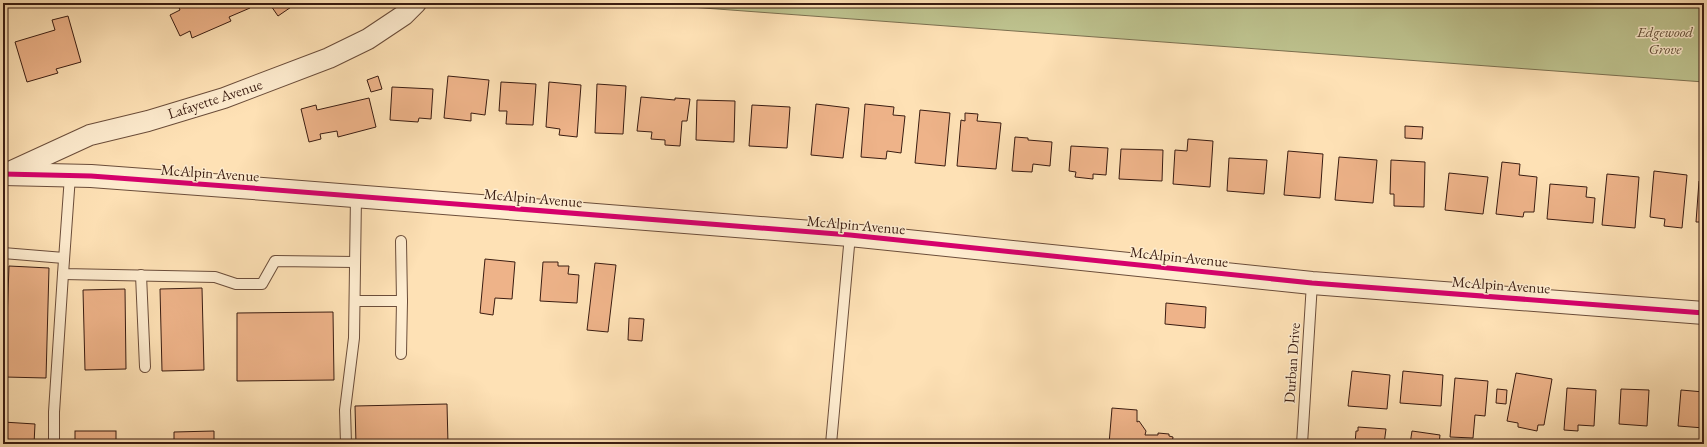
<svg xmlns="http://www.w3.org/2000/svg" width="1707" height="447" viewBox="0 0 1707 447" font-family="'EB Garamond',serif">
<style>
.green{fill:#bec38f;stroke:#7c7050}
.building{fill:#eeb389;stroke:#3a1c11}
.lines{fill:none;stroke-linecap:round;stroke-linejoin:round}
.service-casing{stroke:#6b4d3a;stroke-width:12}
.minor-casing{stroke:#6b4d3a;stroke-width:22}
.tertiary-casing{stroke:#6b4d3a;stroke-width:24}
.service{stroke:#feeccf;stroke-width:10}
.minor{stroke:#feeccf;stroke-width:20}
.tertiary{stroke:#feeccf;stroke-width:22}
.cycleway-casing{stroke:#feeccf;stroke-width:8}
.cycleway{stroke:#d6006c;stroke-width:5}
.labels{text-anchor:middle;stroke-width:3;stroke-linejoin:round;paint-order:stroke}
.park-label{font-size:15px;font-style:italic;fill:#624e37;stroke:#feeccf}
.street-label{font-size:15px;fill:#3a1c11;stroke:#feeccf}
</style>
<rect width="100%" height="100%" fill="#fee1b5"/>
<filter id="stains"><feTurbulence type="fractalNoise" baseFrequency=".005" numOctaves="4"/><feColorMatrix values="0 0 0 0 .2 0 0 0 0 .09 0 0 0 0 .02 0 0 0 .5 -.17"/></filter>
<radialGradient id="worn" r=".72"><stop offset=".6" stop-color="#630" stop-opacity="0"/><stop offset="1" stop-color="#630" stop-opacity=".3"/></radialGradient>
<path class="green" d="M636,3H1704V82Z"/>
<g class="building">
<path d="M184,3H248L250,8L229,17L231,21L192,38L190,31L180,36L170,15L180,10L178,5Z"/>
<path d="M269,3H297L278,16Z"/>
<path d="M68,16L81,62L56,69L58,73L27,82L15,42L55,30L52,20Z"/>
<path d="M3,48L6,50V69L3,72Z"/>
<path d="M378,76L382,89L371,92L367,80Z"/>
<path d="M448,76L489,80L485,115L471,113V121L444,118Z"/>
<path d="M501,82L536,84L533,125L506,124L507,111H499Z"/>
<path d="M549,82L581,85L577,137L559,135L560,129L546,127Z"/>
<path d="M597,84L626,86L623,134L595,133Z"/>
<path d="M392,87L433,89L431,119L419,118L418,122L390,120Z"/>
<path d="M641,97L675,100V98L690,99L687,121H682L680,146L665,145V140L651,139L652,132L637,131Z"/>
<path d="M369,98L376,127L338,137L337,131L320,134L321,139L309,142L301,109L316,105L317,110Z"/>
<path d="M697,100L735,101L734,142L696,140Z"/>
<path d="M816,104L849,108L843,158L811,155Z"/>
<path d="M865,104L894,107L893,115L905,116L901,153L887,151L886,159L861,157Z"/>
<path d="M752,105L790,107L787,148L749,146Z"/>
<path d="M920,110L950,113L945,166L915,163Z"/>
<path d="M965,113L978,114L977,121L1001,123L996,169L957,166L961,120L965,121Z"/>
<path d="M1405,126L1423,127L1422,139L1405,138Z"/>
<path d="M1015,137L1028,138V140L1052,142L1050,166L1033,164L1032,172L1012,171Z"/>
<path d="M1188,139L1213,141L1210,187L1173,184L1175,150L1187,151Z"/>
<path d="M1071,146L1108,148L1106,175L1093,174V179L1075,177L1076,172L1069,171Z"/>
<path d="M1121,149L1163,150L1162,181L1119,179Z"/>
<path d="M1288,151L1323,154L1320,198L1284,195Z"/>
<path d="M1339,157L1377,160L1373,203L1335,200Z"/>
<path d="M1229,158L1267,160L1264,194L1227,191Z"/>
<path d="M1391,160L1425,162L1424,207L1394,206V194H1390Z"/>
<path d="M1502,162L1520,164L1519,175L1537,177L1534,212H1524L1523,217L1496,214Z"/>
<path d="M1654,171L1687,175L1682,228L1664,226L1665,219L1650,217Z"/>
<path d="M1449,173L1488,177L1483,214L1445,210Z"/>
<path d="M1607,174L1639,177L1635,228L1602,225Z"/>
<path d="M1699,181H1704V222H1696Z"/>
<path d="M1550,184L1587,187L1586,197L1595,198L1593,223L1547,219Z"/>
<path d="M485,259L515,262L512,299L495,298L493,315L480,313Z"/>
<path d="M543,262H558V266H569L568,274L579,275L577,303L540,301Z"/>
<path d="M595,263L616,265L608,332L587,330Z"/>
<path d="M9,266L49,268L46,378L5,377Z"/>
<path d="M202,288L204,370L162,371L160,289Z"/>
<path d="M125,289L126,369L85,370L83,290Z"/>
<path d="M1166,303L1206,307L1205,328L1165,324Z"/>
<path d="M333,312L334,380L237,381V313Z"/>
<path d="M629,318L644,319L642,341L628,340Z"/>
<path d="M1352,371L1390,375L1387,409L1348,406Z"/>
<path d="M1403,371L1443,375L1441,406L1400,403Z"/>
<path d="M1516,373L1552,379L1544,425H1538L1537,431L1518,427V423L1507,421Z"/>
<path d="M1455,378L1488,381L1485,416L1475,415L1473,438L1450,437Z"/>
<path d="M1567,388L1596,390L1594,426L1578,425V431L1564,430Z"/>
<path d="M1497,389L1507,390L1506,404L1496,403Z"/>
<path d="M1621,389L1649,390L1647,426L1619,424Z"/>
<path d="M1681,390L1704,392V428L1678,426Z"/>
<path d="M447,404L448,444H356L355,406Z"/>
<path d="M1112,408L1137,410V422L1139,421L1146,431L1145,435H1158V433L1169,434V436L1173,437L1172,444H1109Z"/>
<path d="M3,422L35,424L34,444H3Z"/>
<path d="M1358,427L1386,429L1384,444H1355L1356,431H1358Z"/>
<rect x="75" y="431" width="41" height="13"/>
<path d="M214,431V444H174V432Z"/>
<path d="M1412,431L1440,435L1439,444H1410Z"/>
</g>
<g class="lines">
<defs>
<g id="service">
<path d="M70,176L63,274L215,277L236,284H262L275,261L355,262"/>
<path d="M401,241L402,301L401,354"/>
<path d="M3,253L64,258"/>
<path d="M141,275L145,367"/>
<path d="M355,301H402"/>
<path d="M54,444V412L63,274"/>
<path d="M346,444L345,410L354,338L356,196"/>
<path d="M831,444L850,235"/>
<path d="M1302,444L1312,283"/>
</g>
<path id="minor" d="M5,174L90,135L148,121L224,98L329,58L368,39L404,15L416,3"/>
<path id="tertiary" d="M3,174L91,176L239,187L850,235L1312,283L1704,313"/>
</defs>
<use href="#service" class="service-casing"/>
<use href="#minor" class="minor-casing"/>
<use href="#tertiary" class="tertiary-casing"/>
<use href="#service" class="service"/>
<use href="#minor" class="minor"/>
<use href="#tertiary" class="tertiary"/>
<defs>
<path id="cycleway" d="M3,174L91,176L239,187L850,235L1312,283L1704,313"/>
</defs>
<use href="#cycleway" class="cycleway-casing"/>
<use href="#cycleway" class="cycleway"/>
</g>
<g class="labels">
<g class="park-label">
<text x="1665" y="37">Edgewood<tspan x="1665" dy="17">Grove</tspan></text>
</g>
<g class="street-label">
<text transform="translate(215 99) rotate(-18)" y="5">Lafayette Avenue</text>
<text transform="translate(210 173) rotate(4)" y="5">McAlpin Avenue</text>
<text transform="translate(533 198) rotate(5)" y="5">McAlpin Avenue</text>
<text transform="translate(856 225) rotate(5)" y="5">McAlpin Avenue</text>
<text transform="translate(1179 257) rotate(6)" y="5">McAlpin Avenue</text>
<text transform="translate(1501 285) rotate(4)" y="5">McAlpin Avenue</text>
<text transform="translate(1292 363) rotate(-86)" y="5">Durban Drive</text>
</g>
</g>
<rect width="1707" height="447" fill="none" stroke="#fee1b5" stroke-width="16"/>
<rect x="4" y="4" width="1699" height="439" fill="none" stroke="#3a1c11" stroke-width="2"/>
<rect x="8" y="8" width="1691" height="431" fill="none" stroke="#3a1c11"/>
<rect width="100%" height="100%" filter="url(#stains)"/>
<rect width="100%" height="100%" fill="url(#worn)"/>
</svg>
